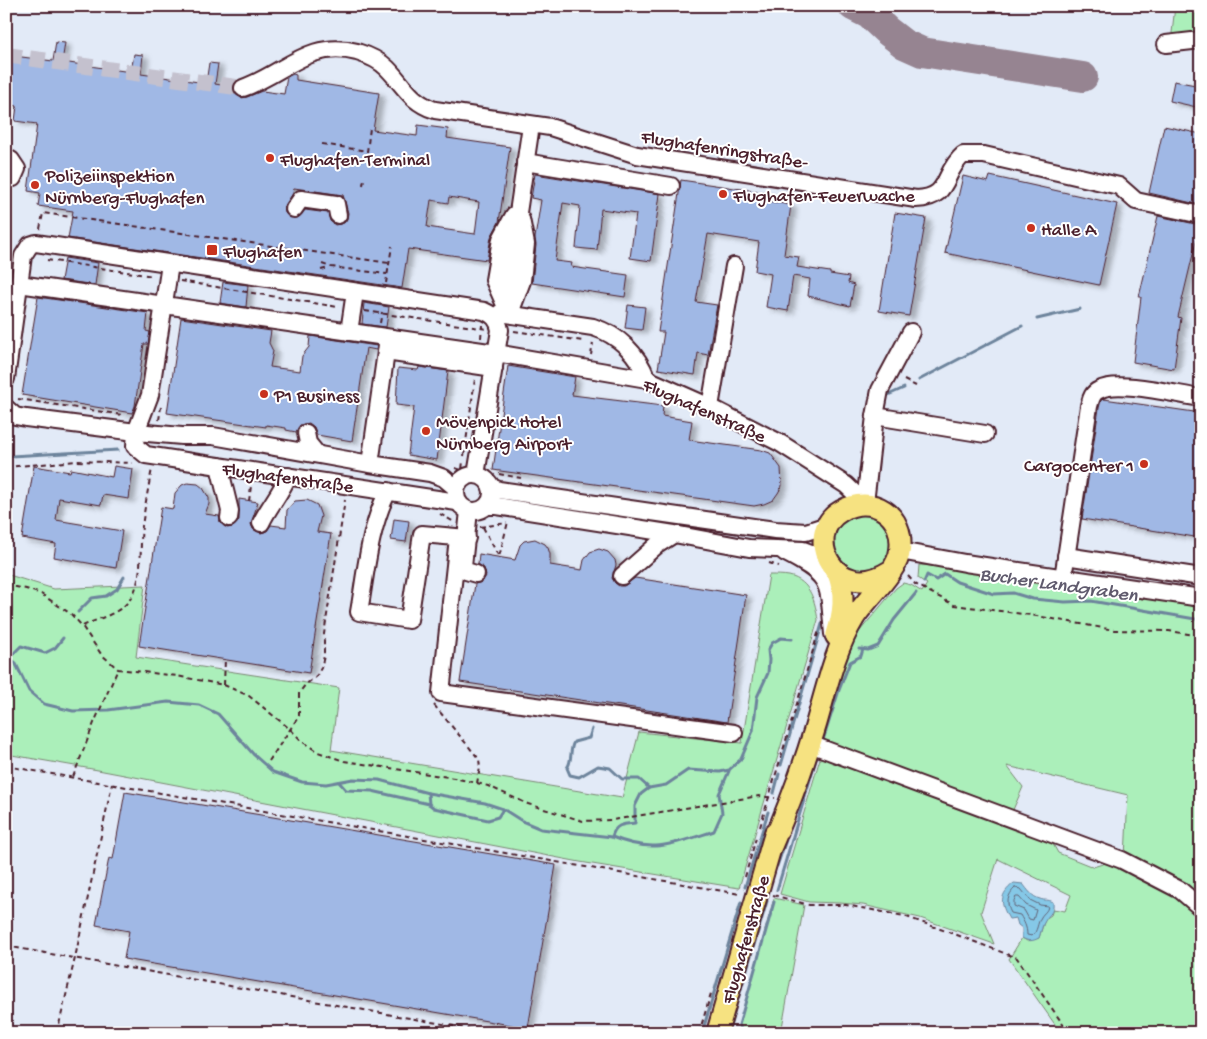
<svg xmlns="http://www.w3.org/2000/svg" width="1207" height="1039" viewBox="0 0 1207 1039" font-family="'Gochi Hand',sans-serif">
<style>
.green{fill:#abefba;stroke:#7a8772}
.water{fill:#85c8e7;stroke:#6d849c}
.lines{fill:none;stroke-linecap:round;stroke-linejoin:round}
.shore{stroke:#626376;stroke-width:1}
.stream{stroke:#6d849c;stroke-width:3}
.taxiway{stroke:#968491;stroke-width:30}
.building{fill:#a0b8e5;stroke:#4a1f2b;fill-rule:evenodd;filter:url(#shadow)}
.minor-tunnel{stroke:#c4c1ce;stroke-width:16;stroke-dasharray:16 8;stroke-linecap:butt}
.minor-casing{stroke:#4a1f2b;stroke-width:20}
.major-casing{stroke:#4a1f2b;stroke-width:24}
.path{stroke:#4a1f2b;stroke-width:2;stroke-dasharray:5 4;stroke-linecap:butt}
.minor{stroke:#fff;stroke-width:16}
.major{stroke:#f6e281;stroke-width:20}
.poi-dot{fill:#c8321e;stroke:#fff;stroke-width:2}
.labels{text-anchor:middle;stroke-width:4;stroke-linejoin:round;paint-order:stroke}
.street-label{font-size:19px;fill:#4a1f2b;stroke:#fff}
.poi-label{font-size:19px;fill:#4a1f2b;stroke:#fff;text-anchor:start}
.water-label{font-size:20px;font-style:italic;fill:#5f5a6d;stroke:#fff}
</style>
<defs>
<filter id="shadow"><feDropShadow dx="5.5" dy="3" stdDeviation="2.5" flood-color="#0004"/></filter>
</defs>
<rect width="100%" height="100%" fill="#e2eaf7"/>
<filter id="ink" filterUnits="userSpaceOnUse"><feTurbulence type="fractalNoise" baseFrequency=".02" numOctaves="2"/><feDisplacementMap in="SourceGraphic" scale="10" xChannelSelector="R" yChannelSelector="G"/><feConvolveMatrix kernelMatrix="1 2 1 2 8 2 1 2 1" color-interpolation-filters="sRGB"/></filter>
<g filter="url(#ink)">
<g class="green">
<path d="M1175,6H1201V34L1173,35L1172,33Z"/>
<path d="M863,511L882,520L893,539L888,564L869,578L833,566L834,523Z"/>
<path d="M919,565L936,566L1201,606V899L1125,858L1128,795L1007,766L1023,787L1012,812L819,743L848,654L859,632L896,588L903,583L911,585L922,592L927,584L918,578Z"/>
<path d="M6,575H9L54,589L145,585L136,657L339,688L331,750L622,798L639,732L742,743L769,575C776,575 783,575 789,576C811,581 815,602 818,620L739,888L580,862L98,770L6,754Z"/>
<path d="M821,755L1049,837L1058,853L1093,867L1109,862L1184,902L1201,914V1033H1061L1009,959L1022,938L1027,941L1039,938L1045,919L1051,915L1053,909L1065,911L1071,895L998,859L981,912L994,944L920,918L863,905L840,903L809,902L780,894Z"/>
<path d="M774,898L804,905L781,1033H737Z"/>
</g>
<path class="water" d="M1014,883L1023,884C1028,890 1032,897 1040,899C1045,901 1048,899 1053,902C1054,914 1050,912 1045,921C1042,925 1041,932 1039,938C1033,941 1029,942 1022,938V928L1018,925L1016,918L1009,919C1000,903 999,895 1014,883Z"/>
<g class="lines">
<g class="shore">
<path d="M1015,888L1021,889L1030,900L1040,905L1048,906C1047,912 1044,912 1041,917C1037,923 1038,931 1032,936L1027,935C1027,927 1024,922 1020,915L1011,913C1006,904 1007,895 1015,888Z"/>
<path d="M1016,897H1019L1026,905L1036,910L1033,920L1029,919L1024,910L1014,906V901Z"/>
</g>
<g class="stream">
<path d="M1037,319L1080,309"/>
<path d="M919,380L1022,326"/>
<path d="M886,396L904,388"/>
<path d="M11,456L118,450"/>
<path d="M924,582L927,575L936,580L945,574L957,582L994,594L1013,593L1033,599L1065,602L1091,601L1201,620"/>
<path d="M78,612L92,598L106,596L117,589L124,577"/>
<path d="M859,649L868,650L878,646L894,620L916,593"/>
<path d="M6,658L15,662L29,691L44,704L73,711L108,710L168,702L199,705L218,714L254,755L273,772L302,782L326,784L353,779L379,780L428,793L485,803L503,809L522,821L541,829L612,837C615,824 623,824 635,823V806L641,794L649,788L666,785L688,770L720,772L729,770L741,759L753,731L757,697L768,673L769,660L768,650L772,643L781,638L792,639"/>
<path d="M8,659L21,646L45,653L55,648L63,638"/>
<path d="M592,729L589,738L574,742C569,750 573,760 567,768L570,775L579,777L598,766L610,768L622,779H639L649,788"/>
<path d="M823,740L839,690L850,662L861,656L863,649"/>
<path d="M781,765L822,624"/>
<path d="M339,782L346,790L372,791L429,804"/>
<path d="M428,793L429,804L434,808L488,820L498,817L503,809"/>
<path d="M774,793L779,774"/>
<path d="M612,837C653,854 674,844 714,831L722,813L719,794L729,771"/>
<path d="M777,866L786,840"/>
<path d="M771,881L774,873"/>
<path d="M745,887L768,812"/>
<path d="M777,890L817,756"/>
<path d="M702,1033L741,902"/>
<path d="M728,1033L767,901"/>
<path d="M743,1033L739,1025L774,902"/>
</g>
<path class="taxiway" d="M853,6L869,14L886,30L904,44L922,52L1083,77"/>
</g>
<g class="building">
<path d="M56,42L65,43L62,62L131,72L134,54L143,55L141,74L206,83L209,63L218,64L215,84L233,87L234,92L241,98L247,97L262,91L284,94L287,77L293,74L296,75V80L379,93L373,130L417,136L418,125L448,129L447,138L510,147L499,222L491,237L487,260L408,249L402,288L68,238L73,211L38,206L40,193L28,191L37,124L15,121L17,106L6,104V55L53,61ZM294,188L343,195L348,213L347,219L344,223L335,225L330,221L328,213L305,210L298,218L289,217L285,213L284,208L293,193ZM449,197L479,202L475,234L427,227L431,200L448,203Z"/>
<path d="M1174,81L1201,86V108L1170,101Z"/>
<path d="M1164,126L1201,134V205L1149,193Z"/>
<path d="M535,174L660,194L651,261L630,258L636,214L601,209L597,250L576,248L580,206L563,203L555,261L572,263L571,267L628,275L625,297L532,283L536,245L535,238L541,200L531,198Z"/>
<path d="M963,176L988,182L990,176L1117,204L1099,285L945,253Z"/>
<path d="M681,180L768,193L767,201L791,205L784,255L799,257L797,267L830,272V274L849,277L848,283L854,285L850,306L808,296L810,279L793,276L788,311L766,307L771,274L755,271L759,242L708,234L696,302L717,305L708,355L698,353L695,375L658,369L664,332H658Z"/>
<path d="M895,213L926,218L909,316L879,311Z"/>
<path d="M1158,216L1200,225L1178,317L1181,318L1174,369L1133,362L1141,297H1139Z"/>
<path d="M65,258L98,263L95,285L61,280Z"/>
<path d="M223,282L248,285L246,307L220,303Z"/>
<path d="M38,297L148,313L146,331L150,332L148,344H144L135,406L132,413L22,395Z"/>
<path d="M364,303L389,307L386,327L362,324Z"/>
<path d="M628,305L645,307L642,330L625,328Z"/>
<path d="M181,318L271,331L269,343L273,351L270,367L300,371L302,356L309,347L310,336L377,346L376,350L366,348L352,441L317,435L314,427L309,423L300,425L296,432L286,430V428L266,425V427L167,413Z"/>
<path d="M508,366L575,377L572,395L663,406L662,416L692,421L689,440L761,450L770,453L781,468L782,486L778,493L773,500L764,504L754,506L493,470Z"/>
<path d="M419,367L448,371L437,460L408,455L414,407L396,405L398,368L418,370Z"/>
<path d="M1104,399L1201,413V538L1082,519L1099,408L1101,400Z"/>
<path d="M34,466L70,472L71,469L112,477L114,466L133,469L129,499L103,495L101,505L59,498L56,520L122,531L116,568L54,557L56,544L22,538Z"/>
<path d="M187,483L198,484L203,488L209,498V504L205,514L219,516L220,522L227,528L233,527L239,520V499L258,502L251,524L253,529L261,533L267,531L271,525L286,527L287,510L295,501L307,500L317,505L321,516L317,532L331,534L309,673L139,646L161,507L173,509L175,493L182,485Z"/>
<path d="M394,519L409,521L406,542L391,540Z"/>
<path d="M535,539L545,544L548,548L550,554V565L582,570L584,560L590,552L599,549L608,552L615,560L616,565L612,578L615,583L619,586H624L635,578L746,595L727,722L460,682L475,584L482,582L486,576L484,568L478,564L479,554L515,560L520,545L524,541Z"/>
<path d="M125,792L556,865L528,1028L124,959L129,931L96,925L109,858L113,859Z"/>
</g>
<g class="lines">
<path class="minor-tunnel" d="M6,55L243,88"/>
<defs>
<g id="minor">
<path d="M1166,44L1201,40"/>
<path d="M243,88C284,74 309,39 357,52C367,55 379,60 387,68C404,85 410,102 435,110L550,127L637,155L916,199C951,198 942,173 963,155H984L1119,186L1136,201L1201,215"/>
<path d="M6,157L11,160L17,169L13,178L6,179"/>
<path d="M525,162L671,186"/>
<path d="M294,209L301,199L336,204L338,215"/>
<path d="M170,264L150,395L136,432L135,446L146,455L457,502"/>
<path d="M19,284L496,353L647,379L710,407L780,443L846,485L865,503"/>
<path d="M506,307L494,280L501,239L514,215"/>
<path d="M512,308L522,281L526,244L521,219"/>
<path d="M500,313L593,327C619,335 638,354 647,379"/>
<path d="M510,314L508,280L531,125"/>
<path d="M349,332L355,292"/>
<path d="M386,352L494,368"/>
<path d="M6,379L23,256L30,245L36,243L484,311C493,315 498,319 500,330L476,475"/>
<path d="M710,407L734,266"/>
<path d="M6,408L15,416L26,418L136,432L182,436H213L370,464L430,473L444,478L456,488"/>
<path d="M875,416L985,434"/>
<path d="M306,433L308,443L317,454"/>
<path d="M370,464L388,338"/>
<path d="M219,466L230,511L229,518"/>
<circle cx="474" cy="493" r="18"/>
<path d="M491,487L499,490L775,530L806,532L827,525"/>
<path d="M388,491C369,529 366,572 359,612L409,620L422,534L467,538"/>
<path d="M865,503L875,416L880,390L911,332"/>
<path d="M487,506H497L674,534L749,548L803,550L827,559"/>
<path d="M469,511L463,566L466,571L476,574"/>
<path d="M261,523C269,506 281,493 288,476"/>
<path d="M458,538L441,693L734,733"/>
<path d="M900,551L965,563L1201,598"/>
<path d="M784,552C833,577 828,582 833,634"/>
<path d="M1066,556L1201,577"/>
<path d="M622,576L657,545L674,534"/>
<path d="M1063,578L1089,406C1091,399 1092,393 1099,390C1118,379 1178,395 1201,398"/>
<path d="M810,744L1122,860L1180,890L1201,908"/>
</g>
<g id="major">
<path d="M836,636C843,614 846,594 837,572"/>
<path d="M772,845C789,806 803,768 815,728C826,691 834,651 854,618C866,599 898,572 900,550C905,515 872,493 841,511C801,534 835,606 890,571"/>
<path d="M717,1033L775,833"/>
</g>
</defs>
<use href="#minor" class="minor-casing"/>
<use href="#major" class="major-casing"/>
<g class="path">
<path d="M322,144L367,151"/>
<path d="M367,152L370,128"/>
<path d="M363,185L364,179"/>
<path d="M40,229L43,213L389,263"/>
<path d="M47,260L153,276"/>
<path d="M322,264L331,267L387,274"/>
<path d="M321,270L329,268"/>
<path d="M180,281L338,307"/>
<path d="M386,283L392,246"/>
<path d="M365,311L487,329"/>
<path d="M380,323L382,312"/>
<path d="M514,331L583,341"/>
<path d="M481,338L482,325"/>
<path d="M591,355L593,343"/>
<path d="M904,380L916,386"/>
<path d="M18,399L123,415"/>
<path d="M159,420L161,407"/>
<path d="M464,456L475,379"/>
<path d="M6,467L78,461L133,463"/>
<path d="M455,468L462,470L463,461"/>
<path d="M499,474L521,478"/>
<path d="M249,501L251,486"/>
<path d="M440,514L454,522"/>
<path d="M480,527L507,523"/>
<path d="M483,527L499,557L508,522"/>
<path d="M769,563L779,566"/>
<path d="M908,576L915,584L954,605L1031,615L1114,630L1169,631L1201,636"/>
<path d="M6,585L26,589L41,594L71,614L82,626L101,654L118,669L177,676L224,685L249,696L290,729L303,742L318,752L344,761L454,778L477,783L488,786L528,804L583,821L612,820L759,796L775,798"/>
<path d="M83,626C96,619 112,616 124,606C145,588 139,551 142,526C145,507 148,488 152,469"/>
<path d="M224,685L225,659"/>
<path d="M434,705L479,759L480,768L477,783"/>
<path d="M269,761L299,716V693L306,684L316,677L321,668L324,656V634L345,500"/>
<path d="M6,766L740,894"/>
<path d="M73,777L94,723L118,669"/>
<path d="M760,827L819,630"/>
<path d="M745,877L756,838"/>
<path d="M773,895L809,905H846L904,916L957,935L1017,958L1069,1033"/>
<path d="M6,946L493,1033"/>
<path d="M57,1033L75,958L112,784"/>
<path d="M699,1033L712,990"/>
</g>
<use href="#minor" class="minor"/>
<use href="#major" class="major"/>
</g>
</g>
<g class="poi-dot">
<circle cx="270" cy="158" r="5"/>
<circle cx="35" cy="185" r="5"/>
<circle cx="723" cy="194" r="5"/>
<circle cx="1031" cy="228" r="5"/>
<rect x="206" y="244" width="12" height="12" rx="2.5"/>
<circle cx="264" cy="394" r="5"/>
<circle cx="426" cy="431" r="5"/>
<circle cx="1144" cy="464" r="5"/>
</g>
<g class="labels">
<g class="street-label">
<text transform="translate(725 148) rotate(9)" y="7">Flughafenringstraße-</text>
<text transform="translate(705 409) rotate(24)" y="7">Flughafenstraße</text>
<text transform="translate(288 476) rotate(8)" y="7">Flughafenstraße</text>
<text transform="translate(744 939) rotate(-74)" y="7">Flughafenstraße</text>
</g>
<g class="poi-label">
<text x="280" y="165">Flughafen-Terminal</text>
<text x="45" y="181">Polizeiinspektion<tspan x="45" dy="22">Nürnberg-Flughafen</tspan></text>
<text x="733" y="201">Flughafen-Feuerwache</text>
<text x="1041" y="235">Halle A</text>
<text x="223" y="257">Flughafen</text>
<text x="274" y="401">P1 Business</text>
<text x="436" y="427">Mövenpick Hotel<tspan x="436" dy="22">Nürnberg Airport</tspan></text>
<text x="1134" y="471" text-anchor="end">Cargocenter 1</text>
</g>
<g class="water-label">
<text transform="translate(1059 583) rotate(8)" y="7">Bucher Landgraben</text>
</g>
</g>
<rect width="1207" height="1039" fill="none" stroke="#fff" stroke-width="25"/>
<rect x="12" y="12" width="1182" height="1014" fill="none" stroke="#4a1f2b" stroke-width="2" filter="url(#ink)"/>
</svg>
